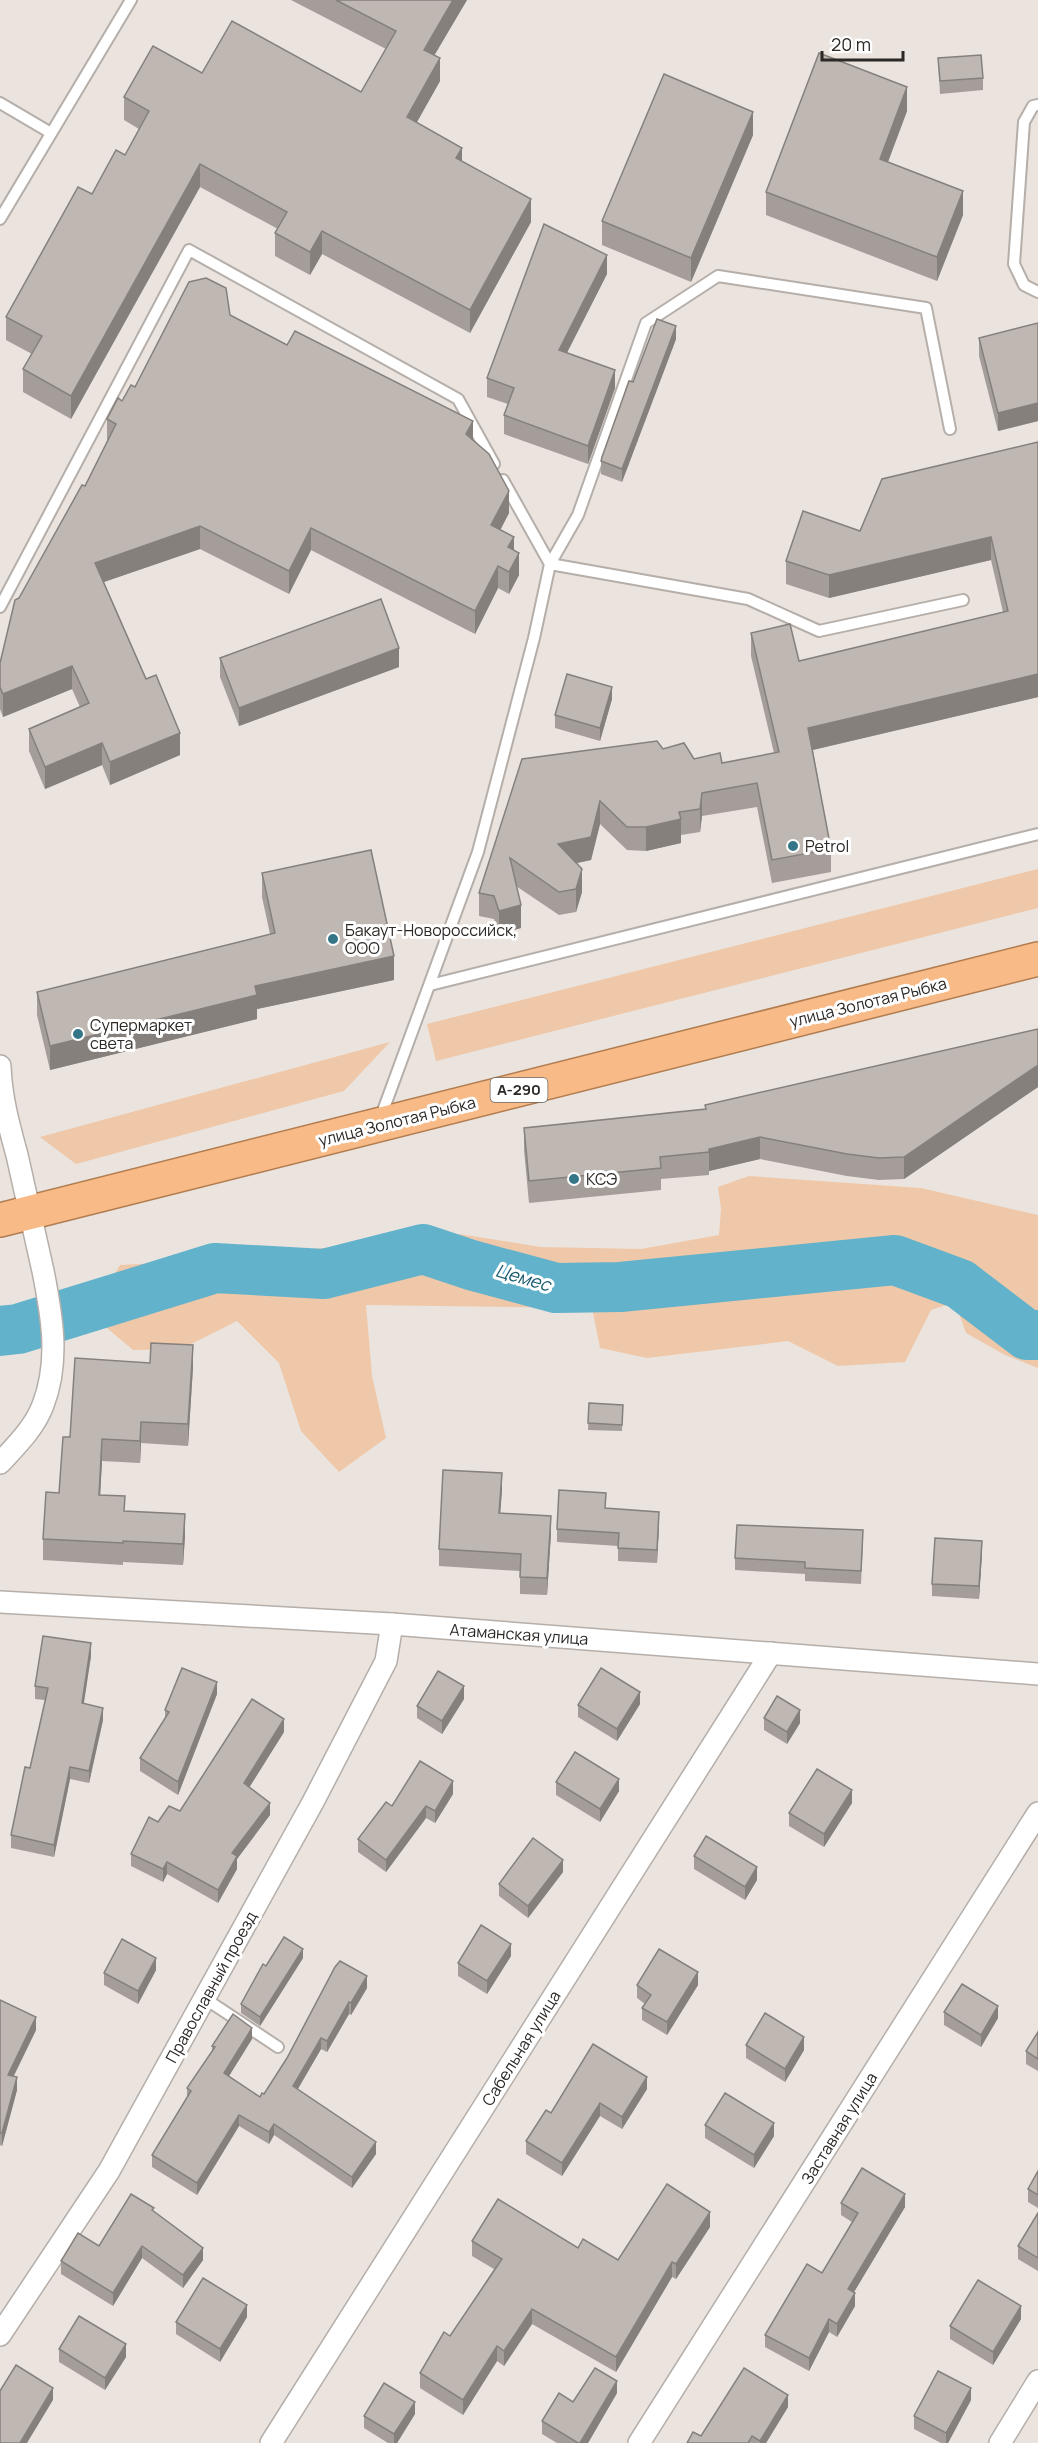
<svg xmlns="http://www.w3.org/2000/svg" width="1038" height="2443" viewBox="0 0 1038 2443" font-family="Manrope,sans-serif">
<style>
.green{fill:#efc8a9}
.lines{fill:none;stroke-linecap:round;stroke-linejoin:round}
.river{stroke:#62b2cb;stroke-width:50}
.service-casing{stroke:#b5aea9;stroke-width:14}
.minor-casing{stroke:#b5aea9;stroke-width:24}
.trunk-casing{stroke:#b07c50;stroke-width:36}
.service{stroke:#fff;stroke-width:10}
.minor{stroke:#fff;stroke-width:21}
.trunk{stroke:#f8ba86;stroke-width:33}
.wall{fill:#a49d99}
.shaded-wall{fill:#86807d}
.building{fill:#bfb7b2;stroke:#86807d;stroke-width:1.5}
.poi-dot{fill:#347588;stroke:#fff;stroke-width:2}
.labels{text-anchor:middle;stroke-width:6;stroke-linejoin:round;paint-order:stroke}
.shield{fill:#fff;stroke:#6b6867;stroke-width:1.5}
.shield-label{font-size:15px;font-weight:bold;fill:#2b2826}
.poi-label{font-size:16px;fill:#2b2826;stroke:#fff;text-anchor:start}
.street-label{font-size:16px;fill:#2b2826;stroke:#fff}
.water-label{font-size:18px;font-style:italic;fill:#1d5e70;stroke:#fff}
</style>
<rect width="100%" height="100%" fill="#ebe3dd"/>
<g class="green">
<path d="M1038,869V908L436,1061L427,1024Z"/>
<path d="M390,1042L344,1091L76,1164L40,1137Z"/>
<path d="M749,1176L921,1188L1038,1215V1368L1005,1355L966,1333L955,1302L931,1310L905,1362L838,1366L788,1341L647,1358L600,1348L592,1308L366,1305L372,1376L386,1438L339,1472L301,1431L279,1363L237,1321L181,1349L133,1350L101,1323L104,1292L120,1265L197,1261L459,1234L541,1247L641,1249L719,1235L721,1209L718,1187Z"/>
</g>
<g class="lines">
<path class="river" d="M0,1331L18,1329L215,1268L324,1274L423,1249L471,1265L556,1288L620,1287L895,1260L960,1284L1027,1335H1038"/>
<defs>
<g id="service">
<path d="M0,103L51,133"/>
<path d="M1038,105L1033,106L1024,122L1014,264L1024,285L1038,292"/>
<path d="M0,219L131,0"/>
<path d="M950,429L926,308L718,276L646,323L578,515L550,564L748,599L819,631L963,600"/>
<path d="M0,607L189,250L458,399L494,464"/>
<path d="M430,985L1038,834"/>
<path d="M380,1119L478,852L534,638L550,564L503,480"/>
<path d="M204,1998L278,2047"/>
</g>
<g id="minor">
<path d="M0,1066C1,1097 9,1126 17,1155C26,1194 34,1232 43,1271C52,1316 60,1361 43,1405C35,1427 16,1446 0,1463"/>
<path d="M0,1602L392,1624L1038,1674"/>
<path d="M0,2335L109,2171L313,1802L386,1661L392,1624"/>
<path d="M271,2443L771,1653"/>
<path d="M639,2443L1038,1813"/>
<path d="M1000,2443L1038,2381"/>
</g>
<path id="trunk" d="M0,1220L1038,959"/>
</defs>
<use href="#service" class="service-casing"/>
<use href="#minor" class="minor-casing"/>
<use href="#trunk" class="trunk-casing"/>
<use href="#service" class="service"/>
<use href="#minor" class="minor"/>
<use href="#trunk" class="trunk"/>
</g>
<g class="wall">
<path d="M291,0H467L434,55L440,81L416,123L462,161L531,222L470,333L322,254L310,275L275,256V233L278,229L200,187L71,419L23,392V369L32,354L6,340V317L92,194L125,155L139,129L124,120V97L202,73L361,92L386,49Z"/>
<path d="M938,58L983,78V90L940,94Z"/>
<path d="M907,111L888,162L963,215L937,281L766,215V192Z"/>
<path d="M753,135L691,282L602,245V221Z"/>
<path d="M607,274L567,353L615,388L588,464L504,434V415L508,404L487,397V378Z"/>
<path d="M230,315L473,441L509,513L500,530L514,550L519,575L509,594L498,588L475,634L311,550L289,594L200,549L104,582L180,755L110,785L102,765L45,789L29,751V729L80,707L72,689L3,717L0,709V663L19,598L85,486L107,442V419L135,387Z"/>
<path d="M1038,323V421L998,431L979,356V338Z"/>
<path d="M676,339L622,482L601,474V461L633,382Z"/>
<path d="M1038,442V697L813,750L831,849V872L772,883L757,807L702,816L700,832L681,835V843L646,851L627,850L600,824L591,860L577,863L582,892L576,912L559,915L516,886L521,928L499,934L494,919L479,916V893L522,759L663,749L694,759L722,763L774,753L751,656V633L799,661L1003,612L991,560L829,598L786,584V561L860,531Z"/>
<path d="M220,658L399,667L239,726L220,677Z"/>
<path d="M612,699L600,741L555,728V715Z"/>
<path d="M262,873L394,980L257,1009V1019L50,1070L37,1015V992L270,934L262,897Z"/>
<path d="M1038,1029V1087L904,1179L879,1180L847,1176L760,1159L709,1171V1175L661,1179V1190L529,1203L524,1150V1128L705,1109V1105Z"/>
<path d="M193,1367L188,1446L141,1443L140,1463L102,1461L100,1495L125,1511L185,1536L183,1565L123,1562V1565L43,1560V1539L59,1493L70,1437Z"/>
<path d="M589,1403L623,1405L622,1431L588,1430Z"/>
<path d="M502,1490L500,1513L551,1533L547,1595L520,1594V1571L439,1566V1549Z"/>
<path d="M606,1508L659,1524L657,1563L618,1561V1546L557,1542V1529Z"/>
<path d="M863,1542L861,1584L805,1581V1574L735,1570V1558Z"/>
<path d="M982,1554L979,1599L932,1596V1584Z"/>
<path d="M91,1656L83,1704L103,1720L89,1783L70,1779L54,1857L11,1848V1835L30,1768L45,1700L35,1699V1686Z"/>
<path d="M217,1694L178,1795L140,1771V1758L165,1719V1710Z"/>
<path d="M464,1699L442,1734L417,1718V1706Z"/>
<path d="M640,1704L617,1741L578,1717V1705Z"/>
<path d="M764,1718L800,1723L787,1744L764,1730Z"/>
<path d="M284,1732L249,1787L270,1815L237,1859V1869L218,1903L167,1874L163,1882L131,1866V1854L158,1822L180,1811Z"/>
<path d="M556,1782L619,1791L600,1822L556,1795Z"/>
<path d="M453,1794L435,1823L426,1818L386,1872L358,1852V1839L392,1806Z"/>
<path d="M852,1803L824,1847L789,1826V1813Z"/>
<path d="M694,1856L757,1880L745,1900L694,1869Z"/>
<path d="M563,1872L528,1918L499,1896V1884Z"/>
<path d="M511,1956L487,1994L458,1976V1963Z"/>
<path d="M303,1958L260,2026L241,2013V2004L266,1966Z"/>
<path d="M335,1967L367,1988L351,2015L349,2014L327,2052L321,2049L298,2089L376,2154L352,2188L274,2135L269,2144L239,2126L197,2195L152,2167V2155L187,2098V2088L212,2052V2046L252,2039L229,2076L260,2097L264,2094L287,2058Z"/>
<path d="M156,1970L138,2004L104,1985V1973Z"/>
<path d="M637,1985H698L667,2035L642,2020V2008L645,2004L637,1998Z"/>
<path d="M0,2000L36,2030L14,2076L17,2090L2,2146L0,2145Z"/>
<path d="M944,2012L998,2018L981,2047L944,2025Z"/>
<path d="M1038,2032V2071L1026,2064V2051Z"/>
<path d="M746,2045L804,2050L785,2082L746,2058Z"/>
<path d="M647,2089L622,2129L600,2116L562,2176L526,2154V2141L551,2113Z"/>
<path d="M705,2125L774,2136L754,2168L705,2138Z"/>
<path d="M1038,2171V2208L1028,2202V2189Z"/>
<path d="M841,2203L905,2207L854,2292L855,2306L837,2337L829,2332L809,2371L765,2347V2335L822,2273L852,2222L841,2215Z"/>
<path d="M154,2211L203,2260L183,2288L142,2258L113,2306L61,2274V2261L99,2246Z"/>
<path d="M1038,2213V2271L1018,2259V2246Z"/>
<path d="M710,2227L676,2279L672,2277L616,2372L532,2324L504,2366L497,2361L463,2415L420,2388V2373L450,2336L494,2269L472,2256V2241L578,2248L618,2260Z"/>
<path d="M247,2317L220,2362L176,2334V2322Z"/>
<path d="M1021,2319L993,2365L950,2339V2326Z"/>
<path d="M59,2349L126,2357L105,2390L59,2362Z"/>
<path d="M617,2393L588,2443H557L542,2434V2421Z"/>
<path d="M971,2400L948,2443H941L914,2429V2416Z"/>
<path d="M788,2407L766,2443H687L701,2436Z"/>
<path d="M415,2414L397,2443H388L364,2428V2416Z"/>
</g>
<g class="shaded-wall">
<path d="M453,0H467L424,73V50Z"/>
<path d="M440,58V81L407,140V117Z"/>
<path d="M907,87V111L880,183V159Z"/>
<path d="M753,112V135L691,282V258Z"/>
<path d="M462,148V171L456,158Z"/>
<path d="M200,164V187L71,419V396Z"/>
<path d="M963,191V215L937,281V257Z"/>
<path d="M531,199V222L470,333V310Z"/>
<path d="M322,231V254L310,275V252Z"/>
<path d="M607,255V274L559,368V350Z"/>
<path d="M676,326V339L622,482V469Z"/>
<path d="M615,370V388L588,464V446Z"/>
<path d="M1038,403V421L998,431V413Z"/>
<path d="M473,421V443L466,434Z"/>
<path d="M509,491V513L491,548V525Z"/>
<path d="M200,526V549L95,585V563Z"/>
<path d="M311,528V550L289,594V571Z"/>
<path d="M514,537V559L508,547Z"/>
<path d="M991,537V560L829,598V575Z"/>
<path d="M519,553V575L509,594V572Z"/>
<path d="M498,566V588L475,634V611Z"/>
<path d="M399,648V667L239,726V708Z"/>
<path d="M72,666V689L3,717V694Z"/>
<path d="M1038,674V697L808,751V728Z"/>
<path d="M612,687V699L600,741V728Z"/>
<path d="M180,733V755L110,785V762Z"/>
<path d="M102,743V765L45,789V767Z"/>
<path d="M702,793V816L700,832V809Z"/>
<path d="M600,801V824L591,860L558,867V844Z"/>
<path d="M681,819V843L646,851V827Z"/>
<path d="M582,869V892L576,912V889Z"/>
<path d="M521,905V928L499,934V911Z"/>
<path d="M394,956V980L257,1009V1019L50,1070V1046L255,986Z"/>
<path d="M1038,1065V1087L904,1179V1157Z"/>
<path d="M760,1137V1159L709,1171V1149Z"/>
<path d="M193,1345V1367L188,1446V1424Z"/>
<path d="M141,1422V1443L140,1463V1441Z"/>
<path d="M102,1439V1461L99,1517V1495Z"/>
<path d="M502,1473V1490L499,1530V1513Z"/>
<path d="M659,1512V1524L657,1563V1550Z"/>
<path d="M185,1514V1536L183,1565V1544Z"/>
<path d="M551,1516V1533L547,1595V1578Z"/>
<path d="M982,1541V1554L979,1599V1586Z"/>
<path d="M91,1643V1656L82,1716V1703Z"/>
<path d="M217,1682V1694L178,1795V1782Z"/>
<path d="M464,1686V1699L442,1734V1721Z"/>
<path d="M640,1692V1704L617,1741V1729Z"/>
<path d="M103,1708V1720L89,1783V1771Z"/>
<path d="M800,1710V1723L787,1744V1732Z"/>
<path d="M284,1719V1732L244,1796V1783Z"/>
<path d="M70,1767V1779L54,1857V1845Z"/>
<path d="M619,1779V1791L600,1822V1809Z"/>
<path d="M453,1781V1794L435,1823V1811Z"/>
<path d="M852,1790V1803L824,1847V1834Z"/>
<path d="M270,1803V1815L237,1859V1869L218,1903V1890L232,1853Z"/>
<path d="M426,1806V1818L386,1872V1860Z"/>
<path d="M563,1860V1872L528,1918V1906Z"/>
<path d="M167,1862V1874L163,1882V1869Z"/>
<path d="M757,1867V1880L745,1900V1887Z"/>
<path d="M511,1944V1956L487,1994V1981Z"/>
<path d="M303,1949V1958L260,2026V2017Z"/>
<path d="M156,1958V1970L138,2004V1991Z"/>
<path d="M698,1972V1985L667,2035V2022Z"/>
<path d="M367,1976V1988L351,2015V2003Z"/>
<path d="M349,2002V2014L327,2052V2041Z"/>
<path d="M998,2006V2018L981,2047V2035Z"/>
<path d="M36,2017V2030L8,2087V2075Z"/>
<path d="M252,2028V2039L224,2084V2073Z"/>
<path d="M804,2037V2050L785,2082V2069Z"/>
<path d="M321,2038V2049L293,2097V2086Z"/>
<path d="M17,2077V2090L2,2146V2133Z"/>
<path d="M647,2077V2089L622,2129V2117Z"/>
<path d="M600,2103V2116L562,2176V2163Z"/>
<path d="M239,2115V2126L197,2195V2183Z"/>
<path d="M774,2123V2136L754,2168V2155Z"/>
<path d="M274,2124V2135L269,2144V2132Z"/>
<path d="M376,2142V2154L352,2188V2177Z"/>
<path d="M905,2194V2207L848,2302V2289Z"/>
<path d="M710,2212V2227L676,2279V2264Z"/>
<path d="M142,2246V2258L113,2306V2293Z"/>
<path d="M203,2248V2260L183,2288V2275Z"/>
<path d="M672,2262V2277L616,2372V2357Z"/>
<path d="M855,2293V2306L837,2337V2324Z"/>
<path d="M247,2305V2317L220,2362V2349Z"/>
<path d="M1021,2306V2319L993,2365V2352Z"/>
<path d="M532,2309V2324L504,2366V2351Z"/>
<path d="M829,2319V2332L809,2371V2358Z"/>
<path d="M126,2344V2357L105,2390V2378Z"/>
<path d="M497,2346V2361L463,2415V2400Z"/>
<path d="M617,2381V2393L588,2443H580Z"/>
<path d="M53,2388V2400L27,2443H20Z"/>
<path d="M971,2388V2400L948,2443H946V2433Z"/>
<path d="M788,2395V2407L766,2443H760V2441Z"/>
<path d="M415,2402V2414L397,2443H394V2434Z"/>
</g>
<g class="building">
<path d="M336,0H453L424,50L440,58L407,117L462,148L456,158L531,199L470,310L322,231L310,252L275,233L287,212L200,164L71,396L23,369L42,336L6,317L78,187L92,194L116,150L125,155L149,111L124,97L153,46L202,73L232,21L361,92L396,31Z"/>
<path d="M819,53L907,87L880,159L963,191L937,257L766,192Z"/>
<path d="M981,55L983,78L940,81L938,58Z"/>
<path d="M664,74L753,112L691,258L602,221Z"/>
<path d="M544,224L607,255L559,350L615,370L588,446L504,415L514,388L487,378Z"/>
<path d="M206,278L226,288L230,315L287,345L295,331L473,421L466,434L489,454L509,491L491,525L514,537L508,547L519,553L509,572L498,566L475,611L311,528L289,571L200,526L95,563L146,679L156,675L180,733L110,762L102,743L45,767L29,729L89,703L72,666L3,694L0,687V663L15,600L19,598L82,485L85,486L116,424L107,419L118,398L122,401L131,385L135,387L189,282Z"/>
<path d="M657,319L676,326L622,469L601,461L602,457L629,381L633,382Z"/>
<path d="M1038,323V403L998,413L979,338Z"/>
<path d="M1038,442V674L808,728L831,849L772,860L757,783L702,793L700,809L679,812L681,819L646,827H627L600,801L591,837L558,844L582,869L576,889L559,892L510,858L521,905L499,911L494,896L479,893L522,759L657,741L663,749L684,743L694,759L720,753L722,763L779,752L751,633L790,624L799,661L1008,611L991,537L829,575L786,561L803,511L860,531L882,479Z"/>
<path d="M381,599L399,648L239,708L220,658Z"/>
<path d="M567,674L612,687L600,728L555,715Z"/>
<path d="M371,850L394,956L255,986L257,995L50,1046L37,992L275,933L262,873Z"/>
<path d="M1038,1029V1065L904,1157L879,1158L847,1154L760,1137L709,1149V1152L660,1157L661,1168L529,1181L524,1128L706,1109L705,1105Z"/>
<path d="M151,1343L193,1345L188,1424L141,1422L140,1441L102,1439L99,1495L125,1496L124,1511L185,1514L183,1544L123,1541V1543L43,1539L46,1492L59,1493L63,1437H70L75,1358L150,1363Z"/>
<path d="M589,1403L623,1405L622,1425L588,1423Z"/>
<path d="M443,1470L502,1473L499,1513L551,1516L547,1578L520,1577L521,1554L439,1549Z"/>
<path d="M559,1490L606,1493L605,1508L659,1512L657,1550L618,1548L619,1533L557,1529Z"/>
<path d="M737,1525L863,1530L861,1571L805,1568V1562L735,1558Z"/>
<path d="M935,1538L982,1541L979,1586L932,1584Z"/>
<path d="M43,1636L91,1643L82,1703L103,1708L89,1771L70,1767L54,1845L11,1835L25,1767L30,1768L48,1688L35,1686Z"/>
<path d="M182,1668L217,1682L178,1782L140,1758L169,1712L165,1710Z"/>
<path d="M601,1668L640,1692L617,1729L578,1705Z"/>
<path d="M438,1671L464,1686L442,1721L417,1706Z"/>
<path d="M777,1696L800,1710L787,1732L764,1718Z"/>
<path d="M252,1699L284,1719L244,1783L270,1803L232,1853L237,1856L218,1890L167,1862L163,1869L131,1854L149,1817L158,1822L169,1806L180,1811Z"/>
<path d="M575,1752L619,1779L600,1809L556,1782Z"/>
<path d="M420,1761L453,1781L435,1811L426,1806L386,1860L358,1839L386,1802L392,1806Z"/>
<path d="M817,1769L852,1790L824,1834L789,1813Z"/>
<path d="M706,1836L757,1867L745,1887L694,1856Z"/>
<path d="M533,1838L563,1860L528,1906L499,1884Z"/>
<path d="M481,1925L511,1944L487,1981L458,1963Z"/>
<path d="M284,1937L303,1949L260,2017L241,2004L263,1964L266,1966Z"/>
<path d="M122,1939L156,1958L138,1991L104,1973Z"/>
<path d="M659,1949L698,1972L667,2022L642,2008L651,1995L637,1985Z"/>
<path d="M340,1961L367,1976L351,2003L349,2002L327,2041L321,2038L293,2086L376,2142L352,2177L274,2124L269,2132L239,2115L197,2183L152,2155L191,2091L187,2088L215,2047L212,2046L233,2014L252,2028L224,2073L260,2097L262,2093L264,2094L287,2058L335,1967Z"/>
<path d="M962,1984L998,2006L981,2035L944,2012Z"/>
<path d="M0,2000L36,2017L8,2075L17,2077L2,2133H0Z"/>
<path d="M765,2013L804,2037L785,2069L746,2045Z"/>
<path d="M1038,2032V2059L1026,2051Z"/>
<path d="M593,2044L647,2077L622,2117L600,2103L562,2163L526,2141L546,2110L551,2113Z"/>
<path d="M725,2093L774,2123L754,2155L705,2125Z"/>
<path d="M862,2168L905,2194L848,2289L855,2293L837,2324L829,2319L809,2358L765,2335L807,2264L822,2273L858,2213L841,2203Z"/>
<path d="M1038,2171V2195L1028,2189Z"/>
<path d="M667,2184L710,2212L676,2264L672,2262L616,2357L532,2309L504,2351L497,2346L463,2400L420,2373L444,2332L450,2336L502,2259L472,2241L498,2199L578,2248L583,2239L618,2260Z"/>
<path d="M131,2194L154,2208L152,2210L203,2248L183,2275L142,2246L113,2293L61,2261L78,2233L99,2246Z"/>
<path d="M1038,2213V2258L1018,2246Z"/>
<path d="M203,2278L247,2305L220,2349L176,2322Z"/>
<path d="M978,2280L1021,2306L993,2352L950,2326Z"/>
<path d="M79,2316L126,2344L105,2378L59,2349Z"/>
<path d="M16,2365L53,2388L20,2443H0V2391Z"/>
<path d="M595,2368L617,2381L580,2443H578L542,2421L559,2393L573,2402Z"/>
<path d="M744,2368L788,2395L760,2441L752,2436L748,2443H687L693,2432L701,2436Z"/>
<path d="M938,2371L971,2388L946,2433L914,2416Z"/>
<path d="M384,2383L415,2402L394,2434L364,2416Z"/>
</g>
<g class="poi-dot">
<circle cx="793" cy="846" r="6"/>
<circle cx="333" cy="939" r="6"/>
<circle cx="78" cy="1034" r="6"/>
<circle cx="574" cy="1179" r="6"/>
</g>
<g class="labels">
<rect class="shield" x="490.5" y="1078" width="57" height="24" rx="4.5"/>
<g class="shield-label">
<text x="519" y="1095">А-290</text>
</g>
<g class="poi-label">
<text x="805" y="852">Petrol</text>
<text x="345" y="936">Бакаут-Новороссийск,<tspan x="345" dy="18">ООО</tspan></text>
<text x="90" y="1031">Супермаркет<tspan x="90" dy="18">света</tspan></text>
<text x="586" y="1185">КСЭ</text>
</g>
<g class="street-label">
<text transform="translate(868 1002) rotate(-14)" y="6">улица Золотая Рыбка</text>
<text transform="translate(397 1121) rotate(-14)" y="6">улица Золотая Рыбка</text>
<text transform="translate(519 1634) rotate(4)" y="6">Атаманская улица</text>
<text transform="translate(211 1987) rotate(-61)" y="6">Православный проезд</text>
<text transform="translate(521 2048) rotate(-58)" y="6">Сабельная улица</text>
<text transform="translate(839 2128) rotate(-58)" y="6">Заставная улица</text>
</g>
<g class="water-label">
<text transform="translate(523 1278) rotate(16)" y="6">Цемес</text>
</g>
</g>
<path d="M822 51v9h81v-9" fill="none" stroke="#2b2826" stroke-width="3"/>
<text x="831" y="51" font-size="18" fill="#2b2826" stroke="#ffffff" stroke-width="4.5" paint-order="stroke">20 m</text>
</svg>
